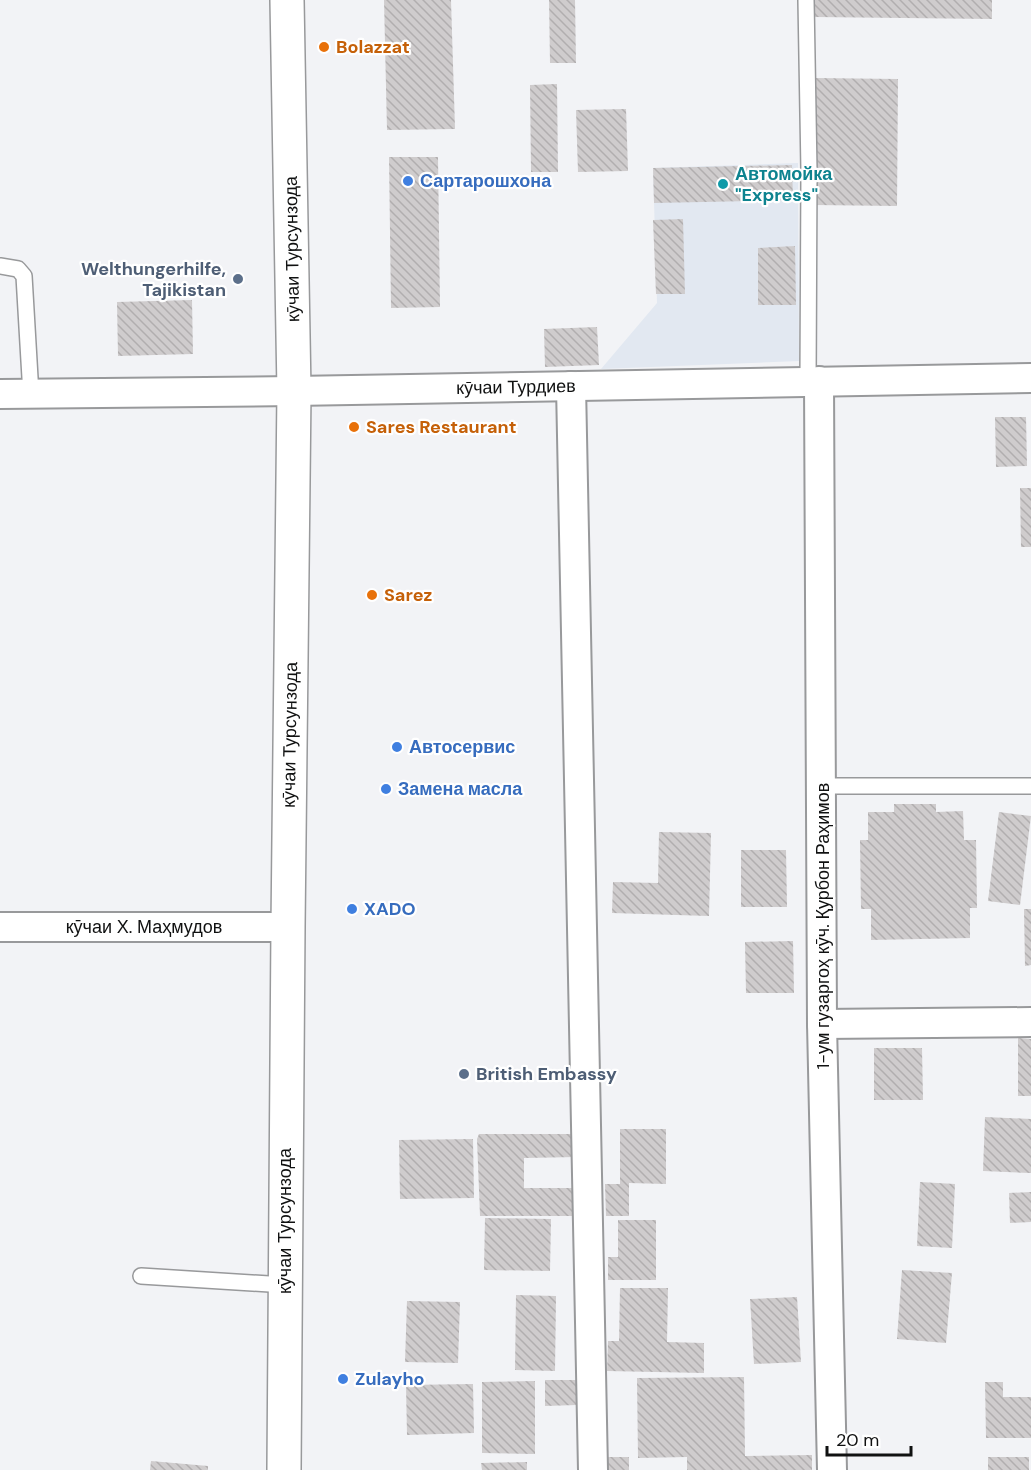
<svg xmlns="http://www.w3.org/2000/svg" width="1031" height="1470" viewBox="0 0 1031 1470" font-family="'DM Sans',sans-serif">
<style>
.built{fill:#e2e8f1}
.building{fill:url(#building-back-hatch)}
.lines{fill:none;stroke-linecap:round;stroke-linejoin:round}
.service-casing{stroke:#98999b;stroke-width:18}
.minor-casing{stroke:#98999b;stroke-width:32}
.secondary-casing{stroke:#98999b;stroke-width:36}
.service{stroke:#fff;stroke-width:15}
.minor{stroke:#fff;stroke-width:28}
.secondary{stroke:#fff;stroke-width:33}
.food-dot{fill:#e8710a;stroke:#fff;stroke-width:2}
.shop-dot{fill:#3f7fe0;stroke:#fff;stroke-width:2}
.culture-dot{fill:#0f9aa8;stroke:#fff;stroke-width:2}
.service-dot{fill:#5c6f8a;stroke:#fff;stroke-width:2}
.labels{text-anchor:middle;stroke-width:4.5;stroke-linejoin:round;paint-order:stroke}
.food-label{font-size:18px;font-weight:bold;fill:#c56008;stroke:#fff;text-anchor:start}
.culture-label{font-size:18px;font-weight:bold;fill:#0d838f;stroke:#fff;text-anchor:start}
.shop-label{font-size:18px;font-weight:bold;fill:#366cbe;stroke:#fff;text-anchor:start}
.street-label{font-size:18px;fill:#101111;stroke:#fff}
.service-label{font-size:18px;font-weight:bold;fill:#4e5e75;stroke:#fff;text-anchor:end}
</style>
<defs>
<pattern id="building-back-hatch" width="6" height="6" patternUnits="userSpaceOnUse" patternTransform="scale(1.5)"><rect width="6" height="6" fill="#cfcccd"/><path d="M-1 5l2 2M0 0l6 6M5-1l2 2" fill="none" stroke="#b1aeaf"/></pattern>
</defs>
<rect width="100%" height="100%" fill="#f2f3f6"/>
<path class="built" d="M798,163L799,361L601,369L657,303L653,168Z"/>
<g class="building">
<path d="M384,0H451L455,129L387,130Z"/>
<path d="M549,0H575L576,63H550Z"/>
<path d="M815,0H992V19L815,17Z"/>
<path d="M816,78L898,79L897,206L814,205Z"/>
<path d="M557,84L558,172H531L530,85Z"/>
<path d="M626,109L628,171L578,172L576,110Z"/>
<path d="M389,157H438L440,307L391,308Z"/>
<path d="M792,165L793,200L654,203L653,168Z"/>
<path d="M683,219L685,294H656L653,220Z"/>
<path d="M795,246L796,305H758V248Z"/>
<path d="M192,300L193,354L118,356L117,302Z"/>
<path d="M597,327L599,365L545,367L544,329Z"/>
<path d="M995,417H1026L1027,466L996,467Z"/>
<path d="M1020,488H1031V547H1021Z"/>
<path d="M894,804H936V812L963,811L964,840H976L977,908H970V938L871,940V909H861L860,840H868V812H894Z"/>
<path d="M999,812L1031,816L1020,905L988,901Z"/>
<path d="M659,832L711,833L709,916L612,913L613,882L658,883Z"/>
<path d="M741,850H786L787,907H741Z"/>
<path d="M1024,909H1031V965L1025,966Z"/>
<path d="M793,941L794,993H746L745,942Z"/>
<path d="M1018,1038L1031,1039V1096H1018Z"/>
<path d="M874,1048H922L923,1100H874Z"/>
<path d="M985,1117L1031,1119V1173L983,1171Z"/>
<path d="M620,1129H666V1184L629,1183V1216H606L605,1184H620Z"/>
<path d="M479,1134H576L577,1157L524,1158V1188H577V1216H480L477,1139Z"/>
<path d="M473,1139L474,1198L400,1199L399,1140Z"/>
<path d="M920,1182L955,1184L952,1248L917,1246Z"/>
<path d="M1031,1192V1222L1010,1223L1009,1193Z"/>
<path d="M485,1218L551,1219L550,1271L484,1270Z"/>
<path d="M618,1220H656V1280H608V1257H618Z"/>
<path d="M902,1270L952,1273L946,1343L897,1339Z"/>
<path d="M620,1288H668L667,1342L704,1343V1373L607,1371L608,1341H619Z"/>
<path d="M516,1295L556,1296L555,1371L515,1370Z"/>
<path d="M797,1297L801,1362L754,1364L750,1299Z"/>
<path d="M407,1301L460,1302L458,1363L405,1362Z"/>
<path d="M744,1377L745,1456L812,1455V1470H687V1457L638,1458L637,1378Z"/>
<path d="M545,1380H577V1405L545,1406Z"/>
<path d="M535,1381V1454L482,1453V1382Z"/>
<path d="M985,1382H1003V1397H1031V1438H986Z"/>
<path d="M473,1384L474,1433L407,1435L406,1385Z"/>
<rect x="608" y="1457" width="21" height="13"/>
<rect x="988" y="1457" width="41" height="13"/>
<path d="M151,1461L208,1466V1470H150Z"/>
<path d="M527,1462V1470H482L481,1463Z"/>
</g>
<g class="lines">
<defs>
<g id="service">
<path d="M806,0L809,171L808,382"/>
<path d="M0,266L18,269L24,276L31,395"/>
<path d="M822,786H1031"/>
<path d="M141,1276L285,1285"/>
</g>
<g id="minor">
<path d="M819,381L822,1024L832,1470"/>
<path d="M571,386L593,1470"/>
<path d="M0,394L294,391L1031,378"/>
<path d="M0,927H288"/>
<path d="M822,1024L1031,1022"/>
</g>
<path id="secondary" d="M284,1470L288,927L294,391L287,0"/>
</defs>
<use href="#service" class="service-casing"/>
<use href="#minor" class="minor-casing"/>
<use href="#secondary" class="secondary-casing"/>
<use href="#service" class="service"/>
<use href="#minor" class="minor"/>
<use href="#secondary" class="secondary"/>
</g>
<g class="food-dot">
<circle cx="324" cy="47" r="6"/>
<circle cx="354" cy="427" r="6"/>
<circle cx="372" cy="595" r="6"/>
</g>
<g class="shop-dot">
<circle cx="408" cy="181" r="6"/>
<circle cx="397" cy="747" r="6"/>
<circle cx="386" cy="789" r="6"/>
<circle cx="352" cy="909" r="6"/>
<circle cx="343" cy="1379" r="6"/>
</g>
<circle class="culture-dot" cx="723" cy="184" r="6"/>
<g class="service-dot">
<circle cx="238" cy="279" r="6"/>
<circle cx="464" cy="1074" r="6"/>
</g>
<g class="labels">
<g class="food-label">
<text x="336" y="53">Bolazzat</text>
<text x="366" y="433">Sares Restaurant</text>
<text x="384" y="601">Sarez</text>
</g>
<g class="culture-label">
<text x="735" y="180">Автомойка<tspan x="735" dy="21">"Express"</tspan></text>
</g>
<g class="shop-label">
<text x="420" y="187">Сартарошхона</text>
<text x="409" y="753">Автосервис</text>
<text x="398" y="795">Замена масла</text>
<text x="364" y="915">XADO</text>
<text x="355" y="1385">Zulayho</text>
</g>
<g class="street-label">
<text transform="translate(292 249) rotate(-91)" y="6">кӯчаи Турсунзода</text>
<text transform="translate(516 387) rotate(-1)" y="6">кӯчаи Турдиев</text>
<text transform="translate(290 735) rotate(-89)" y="6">кӯчаи Турсунзода</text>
<text transform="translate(823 926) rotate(-90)" y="6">1-ум гузаргоҳ кӯч. Қурбон Раҳимов</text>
<text x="144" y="933">кӯчаи Х. Маҳмудов</text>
<text transform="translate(285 1221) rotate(-90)" y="6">кӯчаи Турсунзода</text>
</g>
<g class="service-label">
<text x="226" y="275">Welthungerhilfe,<tspan x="226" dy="21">Tajikistan</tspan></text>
<text x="476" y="1080" text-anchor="start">British Embassy</text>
</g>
</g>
<path d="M827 1446v9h84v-9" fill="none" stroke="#101111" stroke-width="3"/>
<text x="836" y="1446" font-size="18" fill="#101111" stroke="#ffffff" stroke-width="4.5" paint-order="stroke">20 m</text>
</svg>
